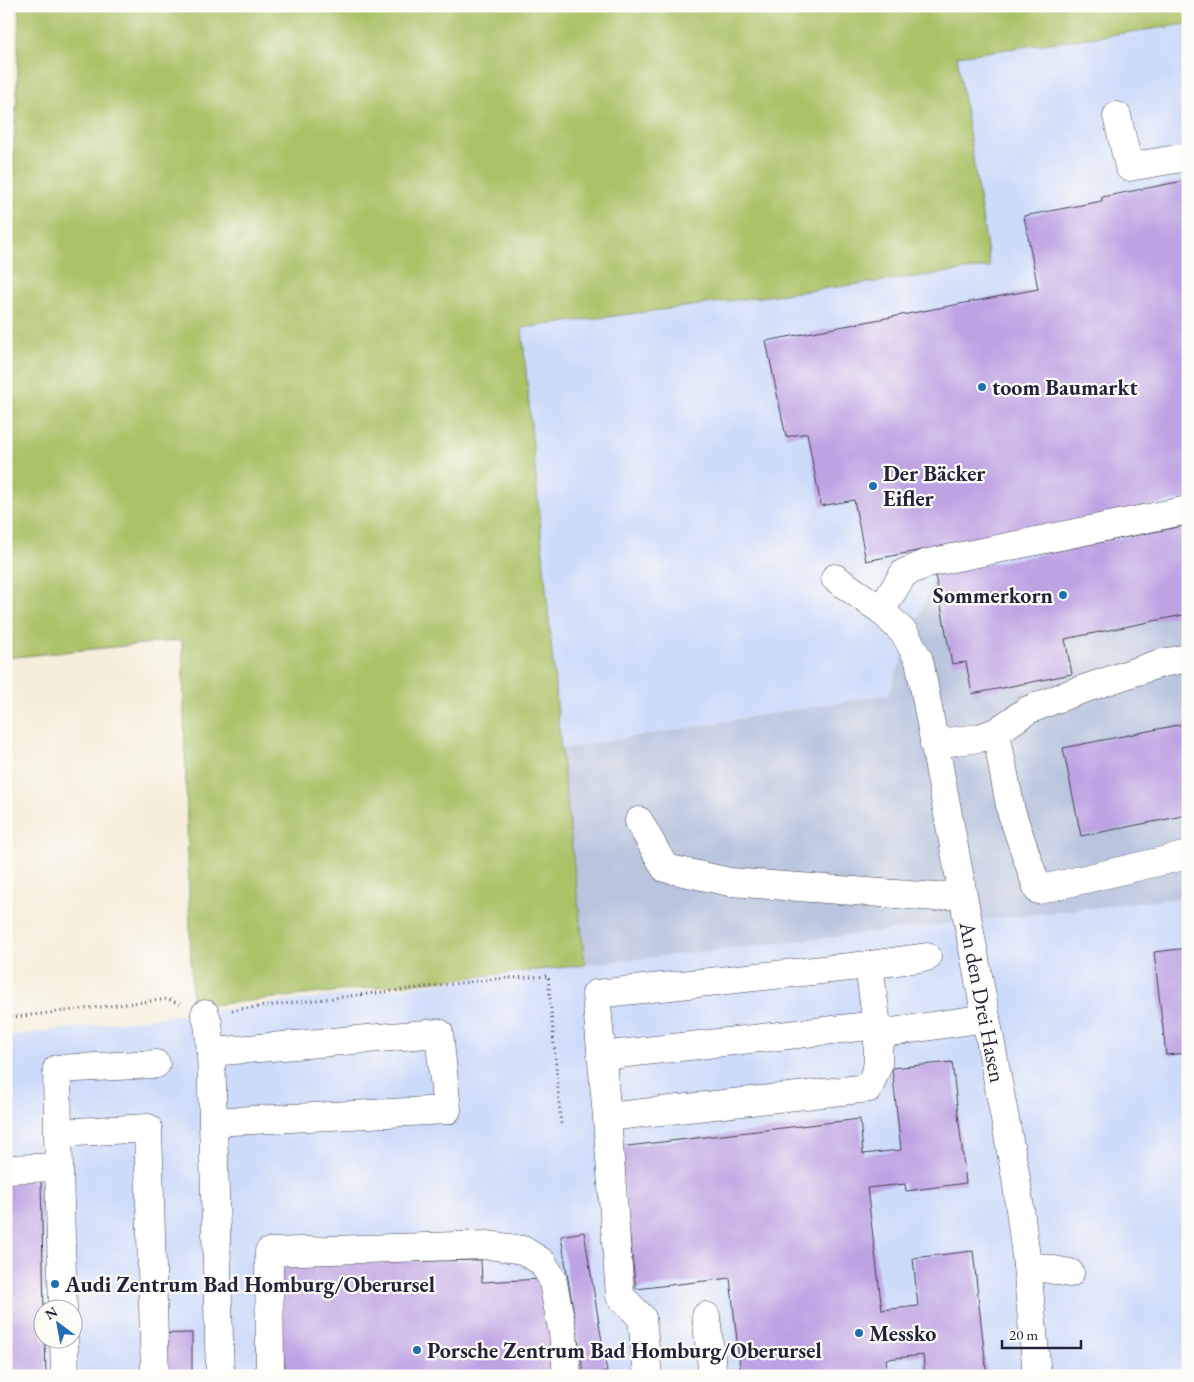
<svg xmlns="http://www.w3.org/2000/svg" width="1194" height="1382" viewBox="0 0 1194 1382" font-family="'EB Garamond',serif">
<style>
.built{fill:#cddbfa;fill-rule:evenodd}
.industrial{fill:#b9c5de}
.green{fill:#aac268;stroke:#667252}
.building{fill:#bea3e3}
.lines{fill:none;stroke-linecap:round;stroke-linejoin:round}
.minor-casing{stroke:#424053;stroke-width:29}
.path{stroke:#424053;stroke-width:3;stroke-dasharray:1 4;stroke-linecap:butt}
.minor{stroke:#fff;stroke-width:28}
.poi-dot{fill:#1f6fb2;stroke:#fdfcf7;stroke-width:2}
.labels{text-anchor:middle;stroke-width:4.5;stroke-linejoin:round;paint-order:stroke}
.poi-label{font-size:22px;font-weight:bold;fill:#22223b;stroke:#fdfcf7;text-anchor:start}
.street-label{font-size:22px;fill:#22223b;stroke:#fdfcf7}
</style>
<rect width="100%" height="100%" fill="#fdfcf7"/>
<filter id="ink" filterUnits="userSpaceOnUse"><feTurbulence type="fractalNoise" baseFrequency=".02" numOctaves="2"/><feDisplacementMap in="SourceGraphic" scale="10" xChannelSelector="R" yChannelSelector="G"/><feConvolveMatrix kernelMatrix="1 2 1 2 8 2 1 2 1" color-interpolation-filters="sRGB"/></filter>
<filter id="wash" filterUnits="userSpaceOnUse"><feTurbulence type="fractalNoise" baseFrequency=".0096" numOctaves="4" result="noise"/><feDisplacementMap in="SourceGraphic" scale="20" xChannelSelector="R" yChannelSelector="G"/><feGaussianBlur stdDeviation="1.12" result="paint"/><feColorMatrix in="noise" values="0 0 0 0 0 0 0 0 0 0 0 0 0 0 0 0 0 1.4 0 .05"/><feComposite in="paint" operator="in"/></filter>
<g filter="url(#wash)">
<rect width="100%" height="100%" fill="#f6edda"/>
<g class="built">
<path d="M1188,24V525L935,575L888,694L561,749L521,328L990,267L956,56Z"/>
<path d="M1188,897V1376H6V1036L585,965ZM42,1310H72V1340H42Z"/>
</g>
<path class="industrial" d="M1188,525V897L585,965L561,749L888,694L935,575Z"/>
<path class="green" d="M19,6H1188V24L957,56L990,267L522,328L561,749L585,965L192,1007L182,640L6,658V255L17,97Z"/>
<g id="blocks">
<g class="building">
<path d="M1188,180V498L866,561L854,500L821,506L807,433L786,437L766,341L1038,289L1024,216L1102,201V197Z"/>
<path d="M1188,525V614L1065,639L1072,674L972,694L966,662L952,664L935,575Z"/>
<path d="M1188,723V815L1081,836L1063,748Z"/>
<path d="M1188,948V1053L1166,1055L1154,952Z"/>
<path d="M952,1062L966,1183L906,1191L905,1184L867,1188L882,1310L918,1306L913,1258L973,1251L987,1376H925L923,1355L886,1359L888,1376H741L730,1278L636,1289L619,1147L860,1119L863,1154L901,1150L892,1068Z"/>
<path d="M41,1181L44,1310H42V1340H45L46,1376H6V1182Z"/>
<path d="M584,1232L607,1372L584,1376L561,1236Z"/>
<path d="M481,1260L482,1282L542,1279L553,1349V1376H283L281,1264Z"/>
<path d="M192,1333V1376H144V1334Z"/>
</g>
</g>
</g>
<g filter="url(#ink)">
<use href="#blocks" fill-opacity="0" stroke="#424053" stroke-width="1"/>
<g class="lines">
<defs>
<g id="minor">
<path d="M1117,116L1129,167L1188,157"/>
<path d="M835,578L881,610L905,634L919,660L1016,1178L1027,1265L1037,1376"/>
<path d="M881,610L904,573L928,563L1188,510"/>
<path d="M996,732L1011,811L1038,890L1188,855"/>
<path d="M934,744L979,738L996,732L1028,710L1072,693L1158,664L1188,658"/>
<path d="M639,821L665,868L730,882L936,897L962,893"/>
<path d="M869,965L927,957"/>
<path d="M205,1014L208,1023L211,1052"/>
<path d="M878,1034L986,1018"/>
<path d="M601,1056L877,1025"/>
<path d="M607,1117L869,1088L878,1065V1034L869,965L596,994L607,1117L620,1296L642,1318L648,1376"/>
<path d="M213,1122L211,1052L439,1033L447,1110L213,1122L220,1376"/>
<path d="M58,1133L57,1069L156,1064"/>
<path d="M6,1169L59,1167"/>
<path d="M1027,1265L1070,1273"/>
<path d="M63,1310L58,1133L148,1128L155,1376"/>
<path d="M706,1316L713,1376"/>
<path d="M64,1340L65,1376"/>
<path d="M270,1376L269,1252L488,1245L523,1250L542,1262L552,1278L563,1333L567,1376"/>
</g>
</defs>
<use href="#minor" class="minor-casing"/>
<g class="path">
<path d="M232,1010L494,979L548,976L561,1124"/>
<path d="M6,1018L168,999L180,1004"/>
</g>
<use href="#minor" class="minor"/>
</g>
</g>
<g class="poi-dot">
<circle cx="982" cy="387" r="5"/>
<circle cx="873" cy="486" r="5"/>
<circle cx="1063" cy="595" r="5"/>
<circle cx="55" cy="1284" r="5"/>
<circle cx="859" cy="1333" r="5"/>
<circle cx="417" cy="1350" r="5"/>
</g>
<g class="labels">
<g class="poi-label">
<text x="992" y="395">toom Baumarkt</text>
<text x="883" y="481">Der Bäcker<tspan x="883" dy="25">Eifler</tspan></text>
<text x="1053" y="603" text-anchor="end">Sommerkorn</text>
<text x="65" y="1292">Audi Zentrum Bad Homburg/Oberursel</text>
<text x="869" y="1341">Messko</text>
<text x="427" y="1358">Porsche Zentrum Bad Homburg/Oberursel</text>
</g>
<g class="street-label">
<text transform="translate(983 1002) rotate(79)" y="8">An den Drei Hasen</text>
</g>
</g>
<rect width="1194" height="1382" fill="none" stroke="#fdfcf7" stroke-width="25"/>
<g transform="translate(58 1324) rotate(328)"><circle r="24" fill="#fdfcf7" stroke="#a5a5ac"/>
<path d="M0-4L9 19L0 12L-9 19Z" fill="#1f6fb2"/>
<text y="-8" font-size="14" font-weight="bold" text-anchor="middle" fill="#22223b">N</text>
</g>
<path d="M1002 1340v8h79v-8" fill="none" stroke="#22223b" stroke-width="2.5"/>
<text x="1009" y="1340" font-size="15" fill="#22223b" stroke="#fdfcf7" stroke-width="4" paint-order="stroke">20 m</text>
</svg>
